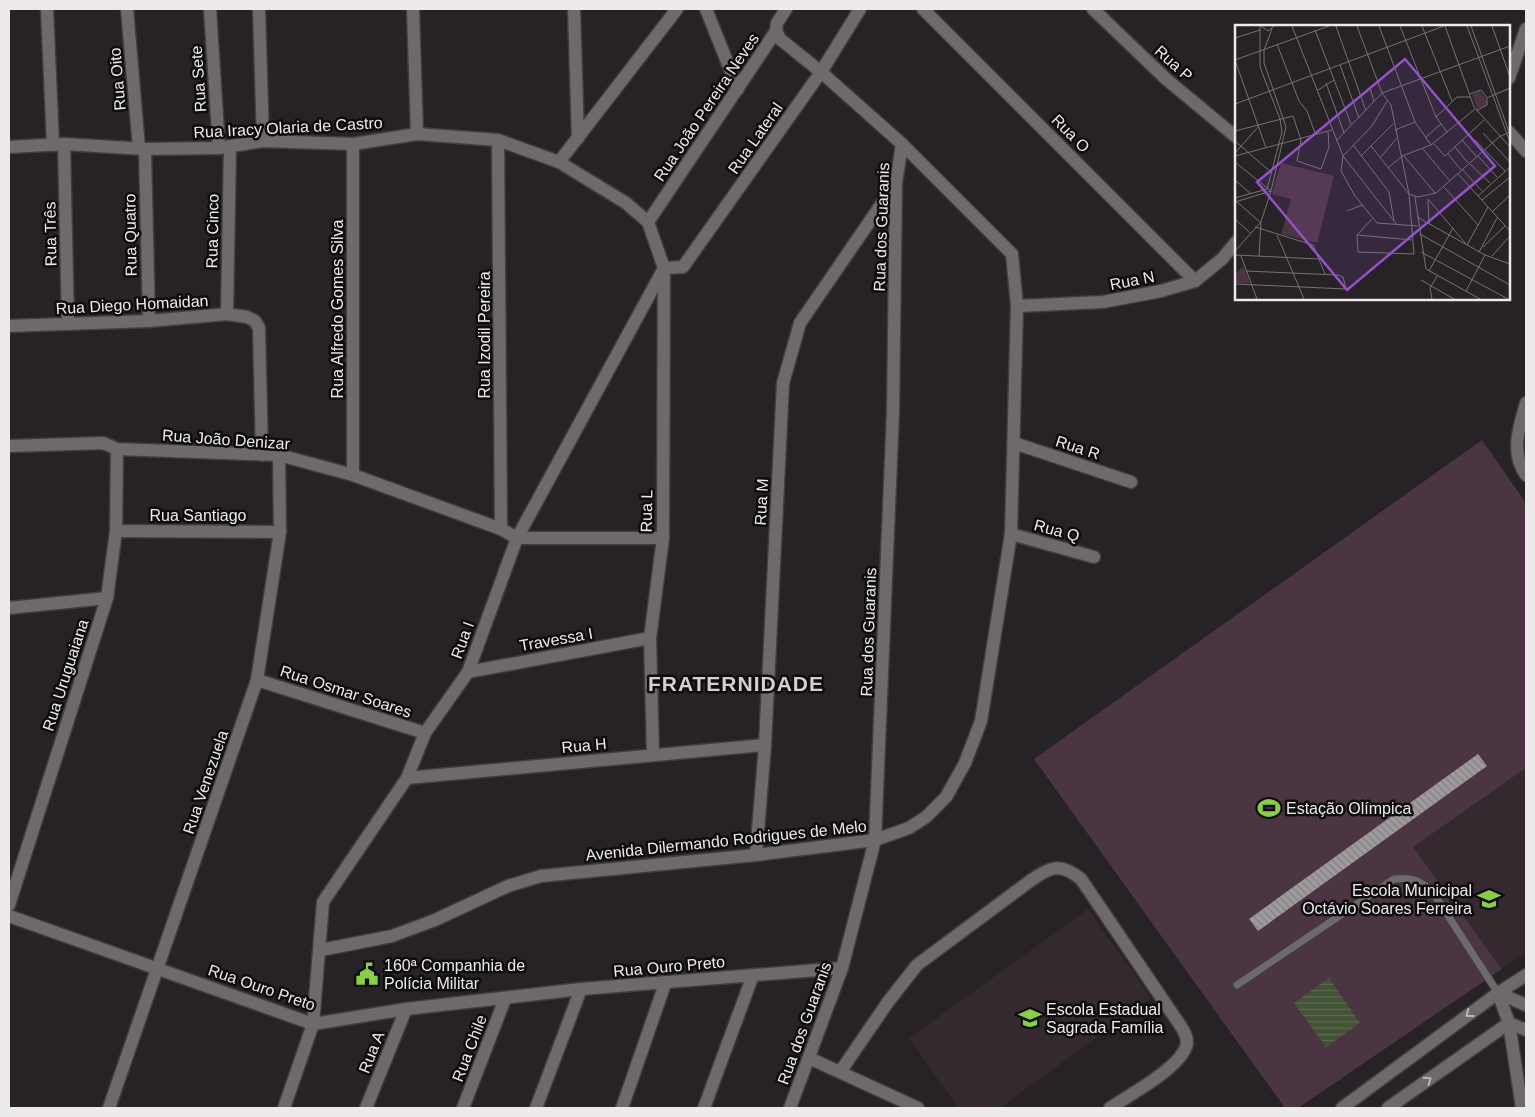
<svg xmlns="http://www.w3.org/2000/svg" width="1535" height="1117" viewBox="0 0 1535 1117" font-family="Helvetica,sans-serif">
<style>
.built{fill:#33292f}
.grass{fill:#4b3542}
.water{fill:url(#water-rules)}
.building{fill:url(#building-back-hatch)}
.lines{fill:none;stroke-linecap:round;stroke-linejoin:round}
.service-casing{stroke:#403d3f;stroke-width:9}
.minor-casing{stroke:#403d3f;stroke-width:15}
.tertiary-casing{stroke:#403d3f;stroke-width:15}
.service{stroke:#6e696c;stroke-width:7}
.minor{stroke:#6e696c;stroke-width:12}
.tertiary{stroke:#6e696c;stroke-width:12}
.oneway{stroke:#bab6b9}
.labels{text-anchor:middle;stroke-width:5;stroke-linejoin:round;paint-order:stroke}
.street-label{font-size:16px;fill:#edeaec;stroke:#0e0c0d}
.poi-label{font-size:16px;fill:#edeaec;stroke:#0e0c0d;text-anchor:start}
.district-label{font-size:21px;font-weight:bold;letter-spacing:1px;fill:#d4cfd2;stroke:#0e0c0d}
.inset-road{fill:none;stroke:#767275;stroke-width:1}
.view{fill:#9252c8;fill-opacity:0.15;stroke:#9252c8;stroke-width:2.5}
.inset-edge{fill:none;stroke:#edeaec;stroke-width:2.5}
</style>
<defs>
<pattern id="water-rules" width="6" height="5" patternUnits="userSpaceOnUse" patternTransform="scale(1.25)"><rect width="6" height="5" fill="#435336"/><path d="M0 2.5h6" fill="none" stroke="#5e6c53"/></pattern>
<pattern id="building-back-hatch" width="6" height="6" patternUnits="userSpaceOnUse" patternTransform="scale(1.25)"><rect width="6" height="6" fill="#9f9a9d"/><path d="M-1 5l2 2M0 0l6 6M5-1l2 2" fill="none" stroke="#858183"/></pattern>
</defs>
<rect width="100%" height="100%" fill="#262225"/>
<g class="built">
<path d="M1526,768V952L1502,969L1412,847Z"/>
<path d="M1088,909L1151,998L1000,1108H958L909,1038Z"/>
</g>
<path class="grass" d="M1482,440L1526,503V768L1413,847L1502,969L1298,1108H1285L1034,759Z"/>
<path class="water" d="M1329,978L1360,1023L1326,1047L1294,1003Z"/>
<path class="building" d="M1478,754L1487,766L1258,931L1249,919Z"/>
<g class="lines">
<defs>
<path id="service" d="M1237,985L1394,879C1411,877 1419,880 1432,891L1498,993"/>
<g id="minor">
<path d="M47,9L53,145"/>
<path d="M127,9L139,148"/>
<path d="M210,9L219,148"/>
<path d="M259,9L263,141"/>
<path d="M413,9L417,134"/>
<path d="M574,9L578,138"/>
<path d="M706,9L738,89"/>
<path d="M923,9L1195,281"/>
<path d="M1093,9L1166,79L1236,137"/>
<path d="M1509,78L1526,29"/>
<path d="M1509,132L1526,151"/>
<path d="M498,140L501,529"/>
<path d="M64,144L68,324"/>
<path d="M9,147L64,144L145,149L219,148L263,141L353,144L417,134L498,140L559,162L626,203L648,222L664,268L663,538L650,638L653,754"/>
<path d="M145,149L149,321"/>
<path d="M559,162L677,9"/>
<path d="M648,222L776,31L777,23L786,9"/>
<path d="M664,268L683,267L821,72L860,9"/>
<path d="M1017,306L1103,302L1161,291L1195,281L1222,259L1236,242"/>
<path d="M227,314L230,147"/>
<path d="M9,326L149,321L227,314L247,317L255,321L259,328L262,455"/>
<path d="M1526,403C1519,428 1510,452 1526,475"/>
<path d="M1014,443L1131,482"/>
<path d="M9,446L103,443L117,449L279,455L353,475L501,529L517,538H663"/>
<path d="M353,475V144"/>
<path d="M116,531L280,532"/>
<path d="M1011,534L1094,557"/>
<path d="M9,608L107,598"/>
<path d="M468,672L650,638"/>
<path d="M257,680L425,733"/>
<path d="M407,778L765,745"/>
<path d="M756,855L765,745L783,383L800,323L896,183"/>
<path d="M9,905L107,598L116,531L117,449"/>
<path d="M9,916L313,1024L406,1009L581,989L842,968"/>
<path d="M321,950L392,936L435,920L508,886L541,876L756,855L875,840L909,828L926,817L946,797L965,763L981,721L1011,534L1017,306L1012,254L902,144L821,72L780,39L776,31"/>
<path d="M809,1058L918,1108"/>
<path d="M840,1072L888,1002L917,965L1030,881C1050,867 1060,862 1081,879L1180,1025C1184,1031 1189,1039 1186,1047C1178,1069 1129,1095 1110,1108"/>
<path d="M109,1108L257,680L280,532L279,455"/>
<path d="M284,1108L313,1024L323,902L407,778L425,733L468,672L517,538L663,270"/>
<path d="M366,1108L406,1009"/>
<path d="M463,1108L505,999"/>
<path d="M536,1108L581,989"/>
<path d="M622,1108L665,984"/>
<path d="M704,1108L753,975"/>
<path d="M790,1108L842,968L875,840L893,412L896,183L902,144"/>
<path d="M1522,1108L1509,1023L1498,993L1526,975"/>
</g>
<g id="tertiary">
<path d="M1342,1108L1498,993L1526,1005"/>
<path d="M1388,1108L1509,1023L1526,1030"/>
</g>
</defs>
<use href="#service" class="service-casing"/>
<use href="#minor" class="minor-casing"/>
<use href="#tertiary" class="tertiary-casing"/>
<use href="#service" class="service"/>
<use href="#minor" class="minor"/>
<use href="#tertiary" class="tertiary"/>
</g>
<defs><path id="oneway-chevron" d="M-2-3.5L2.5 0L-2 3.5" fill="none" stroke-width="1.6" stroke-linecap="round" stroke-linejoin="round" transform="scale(1.25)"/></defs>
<g class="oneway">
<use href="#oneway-chevron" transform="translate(1469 1014) rotate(143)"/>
<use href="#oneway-chevron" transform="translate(1428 1080) rotate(-35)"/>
</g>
<defs>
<symbol id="stadium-bare" viewBox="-9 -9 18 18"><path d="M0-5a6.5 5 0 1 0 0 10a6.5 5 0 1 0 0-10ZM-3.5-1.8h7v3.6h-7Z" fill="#8ace47" stroke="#0e0c0d" stroke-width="2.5" paint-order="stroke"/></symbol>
<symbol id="school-bare" viewBox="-9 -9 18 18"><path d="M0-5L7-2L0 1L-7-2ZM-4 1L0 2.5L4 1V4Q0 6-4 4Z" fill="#8ace47" stroke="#0e0c0d" stroke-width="2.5" paint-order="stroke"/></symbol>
<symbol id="civic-bare" viewBox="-9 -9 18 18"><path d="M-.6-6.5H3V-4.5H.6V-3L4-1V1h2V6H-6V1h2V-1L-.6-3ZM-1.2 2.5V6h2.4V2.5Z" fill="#8ace47" stroke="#0e0c0d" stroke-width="2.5" paint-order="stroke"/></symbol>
</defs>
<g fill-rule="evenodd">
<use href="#stadium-bare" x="1253" y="792" width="32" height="32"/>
<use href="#school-bare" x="1473" y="883" width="32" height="32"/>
<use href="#civic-bare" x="351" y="958" width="32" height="32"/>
<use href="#school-bare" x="1014" y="1002" width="32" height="32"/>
</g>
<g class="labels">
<g class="street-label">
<text transform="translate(1174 63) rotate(42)" y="6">Rua P</text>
<text transform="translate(117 79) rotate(-95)" y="6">Rua Oito</text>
<text transform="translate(198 79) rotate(-94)" y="6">Rua Sete</text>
<text transform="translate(706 107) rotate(-56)" y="6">Rua João Pereira Neves</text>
<text transform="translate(288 127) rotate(-3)" y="6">Rua Iracy Olaria de Castro</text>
<text transform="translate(1071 133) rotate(45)" y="6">Rua O</text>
<text transform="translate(755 138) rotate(-55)" y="6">Rua Lateral</text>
<text transform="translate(881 227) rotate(-88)" y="6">Rua dos Guaranis</text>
<text transform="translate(212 231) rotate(-89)" y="6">Rua Cinco</text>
<text transform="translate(50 234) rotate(-91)" y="6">Rua Três</text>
<text transform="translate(130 235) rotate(-91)" y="6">Rua Quatro</text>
<text transform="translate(1132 280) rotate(-11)" y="6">Rua N</text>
<text transform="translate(132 304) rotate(-3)" y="6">Rua Diego Homaidan</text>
<text transform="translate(337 309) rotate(-90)" y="6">Rua Alfredo Gomes Silva</text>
<text transform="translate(484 335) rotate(-90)" y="6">Rua Izodil Pereira</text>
<text transform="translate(226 439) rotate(4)" y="6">Rua João Denizar</text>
<text transform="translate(1078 447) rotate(18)" y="6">Rua R</text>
<text transform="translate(761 502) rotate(-87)" y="6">Rua M</text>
<text transform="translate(646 511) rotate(-89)" y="6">Rua L</text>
<text x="198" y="521">Rua Santiago</text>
<text transform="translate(1057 530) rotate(15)" y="6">Rua Q</text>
<text transform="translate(868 632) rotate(-88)" y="6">Rua dos Guaranis</text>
<text transform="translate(556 639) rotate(-10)" y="6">Travessa I</text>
<text transform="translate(462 640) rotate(-70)" y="6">Rua I</text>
<text transform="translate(65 675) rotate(-72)" y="6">Rua Uruguaiana</text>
<text transform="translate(346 691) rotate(18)" y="6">Rua Osmar Soares</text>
<text transform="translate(584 745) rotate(-5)" y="6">Rua H</text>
<text transform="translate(205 782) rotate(-71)" y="6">Rua Venezuela</text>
<text transform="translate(726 840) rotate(-6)" y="6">Avenida Dilermando Rodrigues de Melo</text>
<text transform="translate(669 966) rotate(-5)" y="6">Rua Ouro Preto</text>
<text transform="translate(262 987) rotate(19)" y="6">Rua Ouro Preto</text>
<text transform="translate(804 1023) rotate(-70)" y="6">Rua dos Guaranis</text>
<text transform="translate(469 1048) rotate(-69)" y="6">Rua Chile</text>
<text transform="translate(371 1052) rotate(-68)" y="6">Rua A</text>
</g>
<g class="poi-label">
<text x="1286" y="814">Estação Olímpica</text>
<text x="1472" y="896" text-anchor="end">Escola Municipal<tspan x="1472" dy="18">Octávio Soares Ferreira</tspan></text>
<text x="384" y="971">160ª Companhia de<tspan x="384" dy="18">Polícia Militar</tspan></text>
<text x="1046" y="1015">Escola Estadual<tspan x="1046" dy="18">Sagrada Família</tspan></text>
</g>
<g class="district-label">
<text x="736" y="691">FRATERNIDADE</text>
</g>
</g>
<g transform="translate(1235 25)">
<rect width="275" height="275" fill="#262225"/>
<path d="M46,138L99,151L82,218L46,209L56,174L37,169Z" fill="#4b3542"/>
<path d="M245,66L252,76L251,81L242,84L237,70ZM8,241L15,258H0V250Z" fill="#4b3542"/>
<path class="inset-road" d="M26,1L33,6L39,1M57,1L108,131L162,200M101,1L131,86M122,1L147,68L156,80L174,169L179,229L123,227L122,210L137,194M144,1L180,97L196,120M165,1L201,92L212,107M187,1L217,76M210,1L239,82L275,122M232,1L275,117M236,1L274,107M257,1L275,52M80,5L116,99M0,13L25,5M42,19L64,76L72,86L80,108M0,35L94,1M0,35L31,123M105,40L124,93M91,58L109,108M135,62L139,77M83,65L99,55M235,69L246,65L252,73V80L241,86M252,73L275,63M152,76L137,101L108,131L106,146L120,171L142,198L183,201M0,79L209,1M201,92L222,72H236M160,105L180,97M0,106L58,91L66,115L62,136L86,144L94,122L93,106M248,108L275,137M190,113L206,99M227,115L242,132M240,115L270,146M0,116L37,148M101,116L147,68L275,21M198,118L210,131L249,95M118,120L154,167L159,196M136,121L174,169L183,172L201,168L264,112L275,107M220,122L233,138M188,124L214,155M0,128L24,101M213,129L226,145M0,131L97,105M126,131L158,99M169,131L200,168M243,131L262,152M146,132L161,114M0,137L36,166L26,197L24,231M234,138L255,158M153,143L167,131L196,120L240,84M227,144L247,166M223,149L275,206M0,155L16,169M209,162L243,200M243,171L275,142M180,172L191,244L245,274M0,173L32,164L47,107L45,94L25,42V1M193,174L231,219M193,175L194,199M247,175L275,152M1,176L25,197M0,177L36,166L51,102L29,38V25L37,4M112,186L127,180M257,187L275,170M182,192L250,230L275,239M0,194L15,208M20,202L78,220L90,249M185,209L275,260M42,210L69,274M122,210L177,215M232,220L253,182M248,222L270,201M0,226L26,197M186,227L273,274M244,227L262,193M0,230L84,234M6,231L22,274M257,231L275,211M194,246L218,203M186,255L219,274M0,259L111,264L108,252L103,250L11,246M231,266L250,230M197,274L195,263L202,251"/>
<path class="view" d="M170,34L260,141L112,265L22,157Z"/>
<rect width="275" height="275" class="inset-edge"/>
</g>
<rect width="1535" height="1117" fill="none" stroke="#edeaec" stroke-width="20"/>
</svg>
